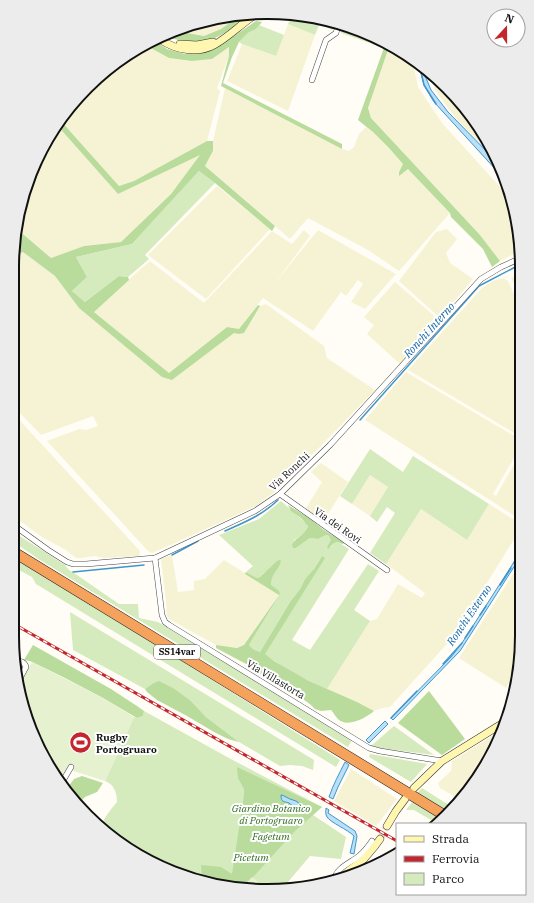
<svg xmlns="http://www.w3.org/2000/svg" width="534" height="903" viewBox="0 0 534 903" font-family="'IBM Plex Serif',serif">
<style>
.farmland{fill:#f6f3d4}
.green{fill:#d5ebbd}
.forest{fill:#b9dc9c}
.pitch{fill:#e6f2cf}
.water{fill:#b9e0f7;stroke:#3f96cf}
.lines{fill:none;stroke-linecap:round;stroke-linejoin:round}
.stream{stroke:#3f96cf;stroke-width:1.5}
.secondary-tunnel{stroke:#dbdad3;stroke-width:7;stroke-dasharray:7 3.5;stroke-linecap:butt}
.street-casing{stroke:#444;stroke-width:6}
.secondary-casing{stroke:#333;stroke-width:8}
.highway-casing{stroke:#222;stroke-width:11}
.street{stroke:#fff;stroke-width:5}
.secondary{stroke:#fff6b0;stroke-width:7}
.highway{stroke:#f5a25d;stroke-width:10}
.rail-casing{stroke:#c4262e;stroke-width:3}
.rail{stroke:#fff;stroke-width:1.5;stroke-dasharray:4.5;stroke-linecap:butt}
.labels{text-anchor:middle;stroke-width:4;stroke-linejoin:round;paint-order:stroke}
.shield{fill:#fff;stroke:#585858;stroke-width:1}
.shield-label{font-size:9px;font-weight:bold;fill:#111}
.street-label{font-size:10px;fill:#111;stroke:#fff}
.poi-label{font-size:10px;font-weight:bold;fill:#111;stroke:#fff;text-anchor:start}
.park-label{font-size:10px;font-style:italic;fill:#2f6b1f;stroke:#fff}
.water-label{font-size:11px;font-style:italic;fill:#1768a6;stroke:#fff}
.rim{fill:none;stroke:#111;stroke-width:2}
</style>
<rect width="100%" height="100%" fill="#fffdf5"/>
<g class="farmland">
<path d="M217,17H238L221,29L204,36L181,32Z"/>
<path d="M288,24L315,35L288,111L227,81L242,44L276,56Z"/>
<path d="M147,46L169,58L192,61L212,59L229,47V56L217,88L220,91L207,141L134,181L119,186L60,120L126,55Z"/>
<path d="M389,47L409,55L412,58L418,87L442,123L512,200L521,249L518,252L500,261L480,235L371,118L368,108Z"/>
<path d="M436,79L459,99L488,140L497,160L457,120L434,89Z"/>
<path d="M225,88L342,149L349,151L354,147L359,134L366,127L373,132L389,148L403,164L399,172L400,175L408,169L450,213L399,271L368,250L308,218L290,239L205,166L213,151V141Z"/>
<path d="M56,124L118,194L201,154L171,194L121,242L84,246L51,258L17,229L26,185Z"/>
<path d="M217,186L270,229L206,299L148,255Z"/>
<path d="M447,229L457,239L446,253L450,263L473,279L440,318L399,281L436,232Z"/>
<path d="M304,230L310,236L275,283L318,230L396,274L365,309L351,302L363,284L358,280L346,296L341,292L313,331L263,298L239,329L227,327L169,373L93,311L150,261L204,303L272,231L292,244Z"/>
<path d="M23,252L55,276L79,308L172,380L234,332L239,334L244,333L260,306L266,304L324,346L327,358L375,390L280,488L256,506L175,543L152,553L148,551L47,441L79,429L86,430L98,426L93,416L41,435L12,405L13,256Z"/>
<path d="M521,272V299L511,278Z"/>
<path d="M503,278L508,281L521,309V437L408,370L483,287L495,280Z"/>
<path d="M395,282L439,320L400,364L367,334L374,325L364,317Z"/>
<path d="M406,372L521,440V446L493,494L496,496L521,452V520L365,420Z"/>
<path d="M12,412L140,551L139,556L104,558L94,556L82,558H76L66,550L42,537L12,515Z"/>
<path d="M321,463L348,482L323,522L305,510L322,482L311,472Z"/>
<path d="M370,475L388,487L370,516L352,504Z"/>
<path d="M489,504L521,524V528L454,636L390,707L383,708L374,711L357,702L327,689L370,621L377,619L398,584L422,598L425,593L386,564L421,509L467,540Z"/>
<path d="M172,555L178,592L194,590V581L205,579L224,560L279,594L244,645L237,648L216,645L169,619L167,616L166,602L161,559Z"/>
<path d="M521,562V653L519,667L506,688L459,658Z"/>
<path d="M503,729L479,778L459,799L440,788L438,783L451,771L452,761Z"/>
<path d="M351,769L397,799L376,826L334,801Z"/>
</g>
<g class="green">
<path d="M291,17H317L335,25L333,30L319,25L315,35L288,24Z"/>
<path d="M259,25L284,35L276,56L242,44L239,42L248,33L256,29Z"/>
<path d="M342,27L385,45L384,48L341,33Z"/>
<path d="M199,171L215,183L145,255L149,259L128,277L119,276L85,302L72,291L87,277L76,257L132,244Z"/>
<path d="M370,449L403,472L413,456L489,504L467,540L421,509L386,564L370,553L395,513L387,507L377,522L370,516L388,487L370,475L352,504L340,496Z"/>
<path d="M281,501L308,525C306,533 301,536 294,540L296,548L310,538L318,539L326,535L329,536L332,540L327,547H331L334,543L338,542L349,549L292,640L310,650L368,564L379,571L354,610L370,621L327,689C305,680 284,668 264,654L318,568L321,557L314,569L305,579L300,589L290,602L260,652L253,649L249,645L280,594L271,585L270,581L272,577L265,572L260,577L257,578L246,572L253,566L219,535L259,519Z"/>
<path d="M12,531L65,565L69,570L77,575L119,604H138L139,618L158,622L352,740L348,747L40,560L12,541Z"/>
<path d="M12,555L340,760L336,767L36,584L32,577L17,569H12Z"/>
<path d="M70,612L314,760L313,770L302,766L290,765L280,766L239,742L206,717L191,701L152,684L145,689L73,650Z"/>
<path d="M144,711L229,758L322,807L313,815L346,837L341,859L310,856L282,889L267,891L252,877L243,887L185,878L112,838L100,827C105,817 110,810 117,802C117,793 114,784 105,781L134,717L137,718L143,716Z"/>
<path d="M394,726L434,755L387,749L371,746Z"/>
<path d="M370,754L427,764L411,782L369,757Z"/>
<path d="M422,788L452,807L447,812L417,793Z"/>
<path d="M414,800L442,817L436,823L414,810H406Z"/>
</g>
<g class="forest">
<path d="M238,17H246C236,25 226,33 215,38C204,43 179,42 168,37L181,32L204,36L221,29Z"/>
<path d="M256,21L262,22L256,29L248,33L239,42L232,57L223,83L342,144V149L221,86L229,56V47L212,59L192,61L169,58L147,46L156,42L167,49L185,54L200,53L219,46Z"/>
<path d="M385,45L389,47L368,108L371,118L480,235L500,261L492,267L483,249L451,217L450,213L408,169L399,176V172L403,164L389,148L373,132L358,120Z"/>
<path d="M60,120L119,186L134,181L207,141H213V151L205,166L275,226L272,231L215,183L199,171L132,244L76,257L87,277L72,291L85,302L119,276L128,277L129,280L94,312L169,373L227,327L239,329L258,305L260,306L244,333L239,334L234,333L172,380L162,377L79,308L55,276L23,252L13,256V250L17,229L51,258L84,246L121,242L171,194L200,155L118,194L56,124Z"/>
<path d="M288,505L309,518L324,530L345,543L342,544L338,542L334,543L328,549L327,547L331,540L329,536L326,535L318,539L310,538L296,548H293L292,545C296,536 304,537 308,526L301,518L291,511Z"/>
<path d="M322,556L325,558L265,654L274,661L309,681L357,702L374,711C366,718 346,729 337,718C335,716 334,713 331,710L321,711L315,709L311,705L292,691L288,685L282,681H277L273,678L260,674L253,670L248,665L216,648V645L237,648L244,645L279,595L245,574L246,572L257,578L260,577L277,561L280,560L281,561C279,570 270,575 271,585L279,591L280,594L249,645L253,649L260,652L290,602L300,589L305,579L314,569Z"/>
<path d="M33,645L111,689L137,706L144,711L143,716L137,718L103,698L63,677L30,661L24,660Z"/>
<path d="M159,681L173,688L191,701L206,717L239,742L228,739L214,732L187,716L157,700L147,692L145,689L152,684Z"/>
<path d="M429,691L465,739L442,755L398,723Z"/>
<path d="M237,767L322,807L294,832L244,887L201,880L202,878L201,865L221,867L232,874L244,795V789L238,778Z"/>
<path d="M82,776L103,783L97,792L85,797L80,802L72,798L65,791L74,779Z"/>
</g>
<g class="pitch">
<path d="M32,662L103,698L134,717L105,781L67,769L59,781L25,718L20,684Z"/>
<path d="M174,872L199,874V880L185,878Z"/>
<path d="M252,877L267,891L243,887Z"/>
</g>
<g class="water">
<path d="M419,64L423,68L426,78L431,90L448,112L500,165L508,183L434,102L424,85Z"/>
<path d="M521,551V556L460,651L393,720L391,718L451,657L462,643Z"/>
<path d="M385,721L388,724L369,743L366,740Z"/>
<path d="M345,762L349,765L338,787L333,799L329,797C333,785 339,774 345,762Z"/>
<path d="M281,795H282L290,799L296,801L300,804L299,808L297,809C294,808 292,805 289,803C284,801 281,803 281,795Z"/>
<path d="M326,808L329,810L328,813L355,831L357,836L354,854L350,853L354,836C347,829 331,823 327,817C325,814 326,811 326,808Z"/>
</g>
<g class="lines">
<g class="stream">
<path d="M419,64L424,85L436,104"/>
<path d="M360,420L479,286L521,264"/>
<path d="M225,531C245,522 261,516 278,500"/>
<path d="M172,555L198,541"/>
<path d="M514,563L521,551"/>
<path d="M73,572L144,565"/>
<path d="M12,581L18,579"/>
<path d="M500,585L511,568"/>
<path d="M480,615L486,606"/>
<path d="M465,638L473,626"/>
<path d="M443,664L462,643"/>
<path d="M391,718L417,691"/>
</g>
<path class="secondary-tunnel" d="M380,839L387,826"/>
<defs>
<g id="street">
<path d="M312,80L326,40L336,33L338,26"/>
<path d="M280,494L387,570"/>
<path d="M12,524L48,550L67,562L73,564H86L155,558L255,511L280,494L330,445L481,279L501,267L521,258"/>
<path d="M155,558L162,615L165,622L169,625L369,748L380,751L442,761"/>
<path d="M16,660C20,661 25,662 26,667L19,680"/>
<path d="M61,784L71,767"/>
<path d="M335,880C334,869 352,862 359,856C364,852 368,847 372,841"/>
</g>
<g id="secondary">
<path d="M161,40C176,50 198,54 214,45C227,38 239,26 252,17"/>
<path d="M180,44L197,45L213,42"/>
<path d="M414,788L442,761L508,720"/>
<path d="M387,826L396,811L405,799"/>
<path d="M336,880L364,859L375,846L380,839"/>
</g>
<path id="highway" d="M12,551L444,815"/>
</defs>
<use href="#street" class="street-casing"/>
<use href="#secondary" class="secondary-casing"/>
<use href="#highway" class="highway-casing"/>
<use href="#street" class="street"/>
<use href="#secondary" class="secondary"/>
<use href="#highway" class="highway"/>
<defs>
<path id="rail" d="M12,623L397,841"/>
</defs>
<use href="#rail" class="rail-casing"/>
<use href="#rail" class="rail"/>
</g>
<defs>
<symbol id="stadium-disc" viewBox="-11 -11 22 22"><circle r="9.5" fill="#c4262e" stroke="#fff"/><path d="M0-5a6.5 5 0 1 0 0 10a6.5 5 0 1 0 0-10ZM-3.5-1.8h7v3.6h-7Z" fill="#fff"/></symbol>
</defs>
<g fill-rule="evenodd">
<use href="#stadium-disc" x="68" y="730" width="25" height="25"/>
</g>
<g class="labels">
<rect class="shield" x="154" y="645" width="46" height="14" rx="3"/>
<g class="shield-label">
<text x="177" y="655">SS14var</text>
</g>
<g class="street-label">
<text transform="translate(289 471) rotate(-43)" y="4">Via Ronchi</text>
<text transform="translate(338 525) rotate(35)" y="4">Via dei Rovi</text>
<text transform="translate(276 679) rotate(31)" y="4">Via Villastorta</text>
</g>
<g class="poi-label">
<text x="96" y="741">Rugby<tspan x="96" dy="12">Portogruaro</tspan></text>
</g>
<g class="park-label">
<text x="271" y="812">Giardino Botanico<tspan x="271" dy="12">di Portogruaro</tspan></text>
<text x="271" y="840">Fagetum</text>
<text x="251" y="861">Picetum</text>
</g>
<g class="water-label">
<text transform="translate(429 330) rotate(-48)" y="4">Ronchi Interno</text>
<text transform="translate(469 615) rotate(-56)" y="4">Ronchi Esterno</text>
</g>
</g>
<path d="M0 0H534V903H0ZM267 19H267A248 248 0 0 1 515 267V636A248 248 0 0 1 267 884H267A248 248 0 0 1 19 636V267A248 248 0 0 1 267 19Z" fill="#ececec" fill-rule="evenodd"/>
<path class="rim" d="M267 19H267A248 248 0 0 1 515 267V636A248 248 0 0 1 267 884H267A248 248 0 0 1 19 636V267A248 248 0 0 1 267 19Z"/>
<rect x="396" y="823" width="130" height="72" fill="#ffffff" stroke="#a0a0a0"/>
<rect x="404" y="836" width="20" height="6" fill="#fff6b0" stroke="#a0a0a0"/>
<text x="432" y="843" font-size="12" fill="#111111">Strada</text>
<rect x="404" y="856" width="20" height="6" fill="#c4262e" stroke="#a0a0a0"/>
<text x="432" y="863" font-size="12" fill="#111111">Ferrovia</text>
<rect x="404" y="873" width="20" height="12" fill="#d5ebbd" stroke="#a0a0a0"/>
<text x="432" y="883" font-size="12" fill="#111111">Parco</text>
<g transform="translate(506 28) rotate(21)"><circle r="19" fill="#ffffff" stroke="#a0a0a0"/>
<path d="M0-3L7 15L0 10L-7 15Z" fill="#c4262e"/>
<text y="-6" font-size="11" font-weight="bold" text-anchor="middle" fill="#111111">N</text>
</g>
</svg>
